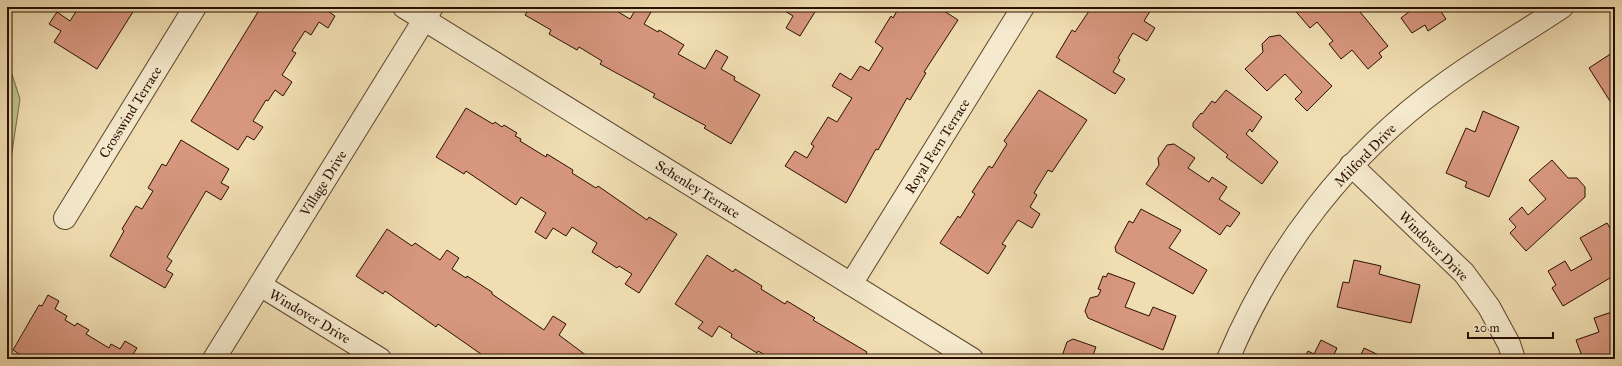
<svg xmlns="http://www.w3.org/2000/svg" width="1622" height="366" viewBox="0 0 1622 366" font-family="'IM FELL Great Primer',serif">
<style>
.green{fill:#bbc18a;stroke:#726845}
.building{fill:#d7977f;stroke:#290f00}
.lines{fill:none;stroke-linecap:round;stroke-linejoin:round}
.minor-casing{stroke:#5b432c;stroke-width:24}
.minor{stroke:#f5eacd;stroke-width:22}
.labels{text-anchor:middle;stroke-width:3;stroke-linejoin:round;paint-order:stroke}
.street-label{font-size:14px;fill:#290f00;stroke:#f5eacd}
</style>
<rect width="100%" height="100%" fill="#f0deb2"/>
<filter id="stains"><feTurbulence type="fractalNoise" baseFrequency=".005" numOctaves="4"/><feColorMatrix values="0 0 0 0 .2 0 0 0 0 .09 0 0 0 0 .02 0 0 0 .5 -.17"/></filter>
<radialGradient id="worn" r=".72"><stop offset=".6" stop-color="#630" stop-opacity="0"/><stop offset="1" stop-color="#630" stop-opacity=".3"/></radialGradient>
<path class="green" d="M7,59L20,99L7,185Z"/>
<g class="building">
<path d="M79,7H136L97,69L54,42L61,31L49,24L57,12L70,21Z"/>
<path d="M261,7H326L325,9L335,16L328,28L319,22L311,35L305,31L292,51L296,53L282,75L292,82L283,96L275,90L268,101L266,100L253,121L263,127L254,140L247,136L238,150L191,121Z"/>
<path d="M530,7H610L630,19L637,7H642L651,12L644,24L658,32L659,30L684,45L678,54L705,69L716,50L728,57L721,69L735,77L734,80L760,95L731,144L704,128L706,126L653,97L655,94L600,64L602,61L579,47L577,50L549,34L551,30L525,15Z"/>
<path d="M771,7H818L800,36L786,28L793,16L780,8L778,11Z"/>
<path d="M899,7H938L958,20L924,72L926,73L910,100L907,98L878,150L876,149L846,203L785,166L795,151L807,158L814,146L811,144L828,117L837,122L852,98L832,86L840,73L851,80L860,66L869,71L883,48L875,42L891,16L893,18Z"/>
<path d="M1090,7H1150L1152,8L1144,21L1155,28L1147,41L1133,33L1118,58L1120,60L1113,72L1125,79L1115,94L1056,57L1072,30L1075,32L1091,8Z"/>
<path d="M1292,7H1356L1388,46L1379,53L1382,57L1368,69L1352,50L1341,59L1329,44L1333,41L1317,22L1310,28Z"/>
<path d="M1407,7H1438L1446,19L1428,31L1425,25L1412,33L1401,18L1410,11Z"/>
<path d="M1280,35L1332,86L1307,111L1295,99L1302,92L1285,74L1267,91L1245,69L1263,52L1262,44L1269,37Z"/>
<path d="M1615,51V109L1589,68Z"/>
<path d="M1039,90L1087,120L1052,172L1048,170L1034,193L1037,195L1030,207L1040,214L1032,228L1018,220L1002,244L1006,246L988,274L940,243L958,216L960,218L975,194L972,192L989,166L992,168L1007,144L1004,141Z"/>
<path d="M1226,90L1262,117L1252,132L1250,129L1246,134L1278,162L1262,184L1226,157L1228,155L1193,127V123L1201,113L1202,114L1212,101L1215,103Z"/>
<path d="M466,108L493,124L495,122L502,127L504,125L517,133L515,136L521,139L520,141L546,157L547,154L573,170L572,173L596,188L598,186L647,220L649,217L677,234L639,293L625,284L632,274L619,266L617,268L592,252L597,243L572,227L566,236L553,228L546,239L535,232L546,213L521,197L516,205L466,171L464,174L436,157Z"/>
<path d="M1483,111L1519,127L1489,197L1465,187L1467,182L1446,173L1466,128L1475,132Z"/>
<path d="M181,140L229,169L221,183L229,187L221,200L206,191L167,257L172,261L166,270L173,274L165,288L110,256L124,231L122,229L136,206L142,209L153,191L148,188L162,164L166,166Z"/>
<path d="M1174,144L1195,158L1188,168L1209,182L1212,177L1227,187L1219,199L1240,213L1230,227L1227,225L1220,235L1146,184L1159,165L1158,158L1167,145Z"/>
<path d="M1552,160L1568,178H1577L1585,187V197L1526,251L1510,233L1516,227L1509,219L1522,207L1528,215L1546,199L1529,180Z"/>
<path d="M1141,209L1181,230L1169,248L1207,270L1193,294L1116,252L1115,247L1129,221L1133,223Z"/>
<path d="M1607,223L1615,236V275L1563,306L1552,288L1556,285L1548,271L1565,261L1571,271L1592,259L1580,238Z"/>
<path d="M387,229L412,246L415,243L440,260L447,250L459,258L452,269L466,278L467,276L492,292V294L544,330L553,316L566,324L559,335L591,359H488L438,324L436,327L385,291L383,294L356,276Z"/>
<path d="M707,255L733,272L735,269L762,286L761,289L785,304L787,301L815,318L813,320L867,352L866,354L874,359H772L758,351L757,353L731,337L732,334L719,326L712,337L698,328L703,322L675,304Z"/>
<path d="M1354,260L1381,266L1379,274L1420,285L1411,323L1337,307L1343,282L1349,283Z"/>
<path d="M1108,273L1135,283L1125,307L1149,316L1153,307L1176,316L1163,350L1088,318L1085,311L1090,298L1098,296L1101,290L1098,289L1103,276L1106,277Z"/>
<path d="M48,295L59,301L55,309L67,316L65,320L75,326L77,323L89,330L86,334L109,348L111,344L120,349L125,341L137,348L130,359H21L22,356L13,350L39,305L42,306Z"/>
<path d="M1612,312L1615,318V359H1587L1585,355L1582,356L1576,340L1599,332L1594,318Z"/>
<path d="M1073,339L1096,347L1092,358L1095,359H1061L1067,342Z"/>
<path d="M1321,340L1337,348L1332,359H1304L1308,351L1314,354Z"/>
<path d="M1364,348L1387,359H1359Z"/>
</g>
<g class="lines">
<defs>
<g id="minor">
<path d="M404,7L972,359"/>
<path d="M1351,165L1464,273L1489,307L1509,344L1514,359"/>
<path d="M65,218L195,7"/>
<path d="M851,284L1023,7"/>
<path d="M260,285L380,359"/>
<path d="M214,359L432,7"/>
<path d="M1228,359C1274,250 1347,154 1443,85C1481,57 1523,33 1562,7"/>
</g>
</defs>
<use href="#minor" class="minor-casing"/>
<use href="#minor" class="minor"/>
</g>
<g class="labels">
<g class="street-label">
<text transform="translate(130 112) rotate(-58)" y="5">Crosswind Terrace</text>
<text transform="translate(937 146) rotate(-58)" y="5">Royal Fern Terrace</text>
<text transform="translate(1365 155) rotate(-46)" y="5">Milford Drive</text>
<text transform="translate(323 183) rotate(-58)" y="5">Village Drive</text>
<text transform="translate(698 189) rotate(32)" y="5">Schenley Terrace</text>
<text transform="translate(1434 246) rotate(45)" y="5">Windover Drive</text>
<text transform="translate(310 316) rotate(31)" y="5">Windover Drive</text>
</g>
</g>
<rect width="1622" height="366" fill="none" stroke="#f0deb2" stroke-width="24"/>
<rect x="8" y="8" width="1606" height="350" fill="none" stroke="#290f00" stroke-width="2"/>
<rect x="12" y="12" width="1598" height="342" fill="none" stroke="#290f00"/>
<path d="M1468 332v6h85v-6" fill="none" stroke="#290f00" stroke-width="2"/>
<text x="1474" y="332" font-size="12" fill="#290f00" stroke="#f5eacd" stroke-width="3" paint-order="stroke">20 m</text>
<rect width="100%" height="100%" filter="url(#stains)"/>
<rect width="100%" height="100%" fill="url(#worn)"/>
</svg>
